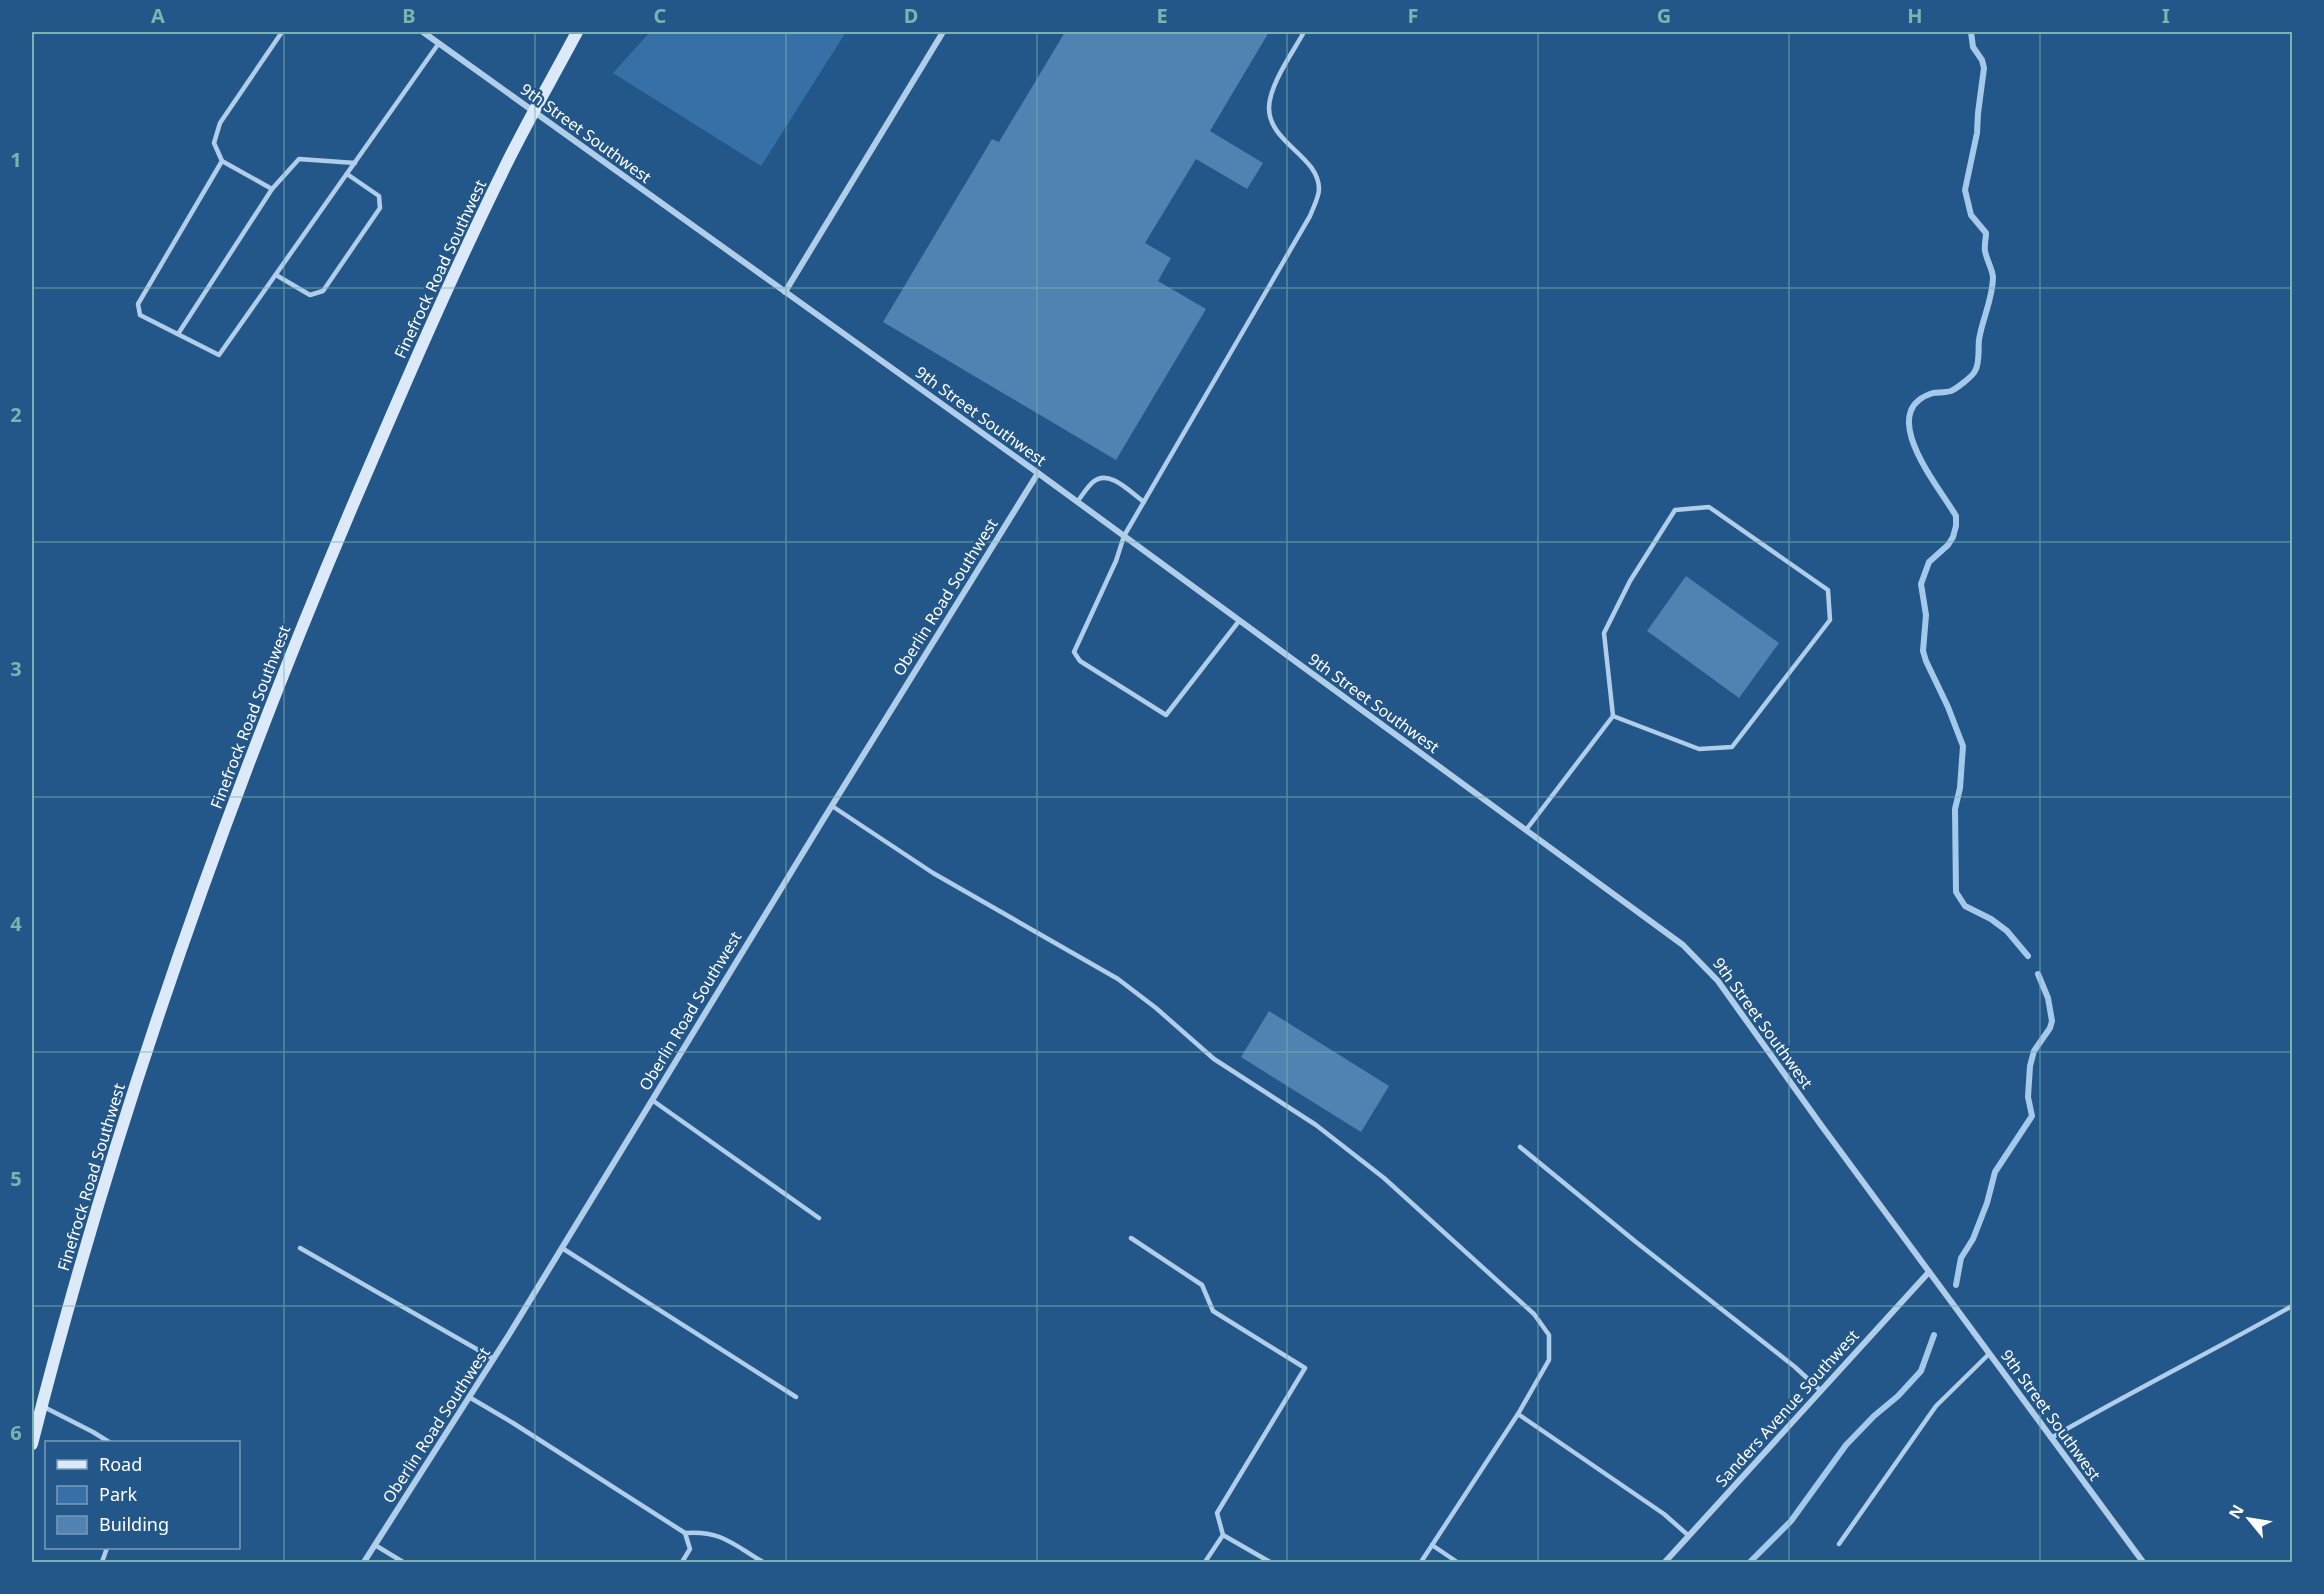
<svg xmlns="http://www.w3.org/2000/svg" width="2324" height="1594" viewBox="0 0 2324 1594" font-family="'Noto Sans',sans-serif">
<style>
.green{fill:#3770a6}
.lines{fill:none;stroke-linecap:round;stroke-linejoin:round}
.stream{stroke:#a4c9eb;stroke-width:6}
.building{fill:#5082b2}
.service{stroke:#b0ceea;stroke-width:4.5}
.minor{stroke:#b0ceea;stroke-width:6}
.secondary{stroke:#dbe9f8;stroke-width:12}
.grid{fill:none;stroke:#7bb4af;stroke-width:1.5;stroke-opacity:0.55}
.labels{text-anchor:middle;stroke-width:4.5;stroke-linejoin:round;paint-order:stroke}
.street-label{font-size:16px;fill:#fff;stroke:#235789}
.neatline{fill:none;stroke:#7bb4af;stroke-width:2}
.grid-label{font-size:20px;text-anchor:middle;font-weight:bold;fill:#7bb4af}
</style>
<rect width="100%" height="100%" fill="#235789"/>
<path class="green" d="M650,32H846L761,166L613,73Z"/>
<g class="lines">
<g class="stream">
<path d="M1971,32L1973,47L1982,60L1984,68L1978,113L1977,133L1965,190L1971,215L1986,233C1986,239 1984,245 1985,251C1987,261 1992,268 1993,277C1993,299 1982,319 1979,340C1978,349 1980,363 1975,371C1973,376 1956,389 1951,391C1945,393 1939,392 1933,393C1874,411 1940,488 1956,516V526L1953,537L1948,545L1929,562L1921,584L1926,615L1923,651L1926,661L1948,707L1963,746L1960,788L1955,809L1956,892L1965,906L1991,919L2007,931L2028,956"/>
<path d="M1956,1285L1961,1258L1973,1239L1987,1203L1995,1172L2032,1116L2028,1097L2030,1066L2034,1051L2050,1028L2052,1021L2048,998L2038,974"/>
<path d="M1750,1562L1791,1521L1846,1445L1874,1416L1898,1396L1921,1371L1934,1335"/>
</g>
</g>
<g class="building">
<path d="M1065,32H1269L1210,131L1263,163L1247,189L1196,159L1145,243L1171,258L1158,281L1206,309L1116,460L883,322L992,139L999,142Z"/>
<path d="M1686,576L1779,643L1739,698L1647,631Z"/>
<path d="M1269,1011L1389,1086L1361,1132L1241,1057Z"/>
</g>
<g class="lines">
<g class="service">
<path d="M222,161L138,304L140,315L219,355L439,43"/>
<path d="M272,189L222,161L214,143L220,123L282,32"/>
<path d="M276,275L310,295L323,291L380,208L379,196L347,174"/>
<path d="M178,334L272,189L299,159L355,163"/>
<path d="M1077,502C1082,496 1087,487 1093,482C1109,468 1131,493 1144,502"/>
<path d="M1239,621L1166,715L1080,661L1074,652L1116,561L1124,536L1310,216C1313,208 1319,197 1319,189C1319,156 1269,143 1269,108C1269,85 1293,52 1304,32"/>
<path d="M832,806L933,873L1118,979L1156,1008L1214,1059L1316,1125L1384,1178L1534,1314L1549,1335V1360L1518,1414"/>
<path d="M1526,830L1613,716L1604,633L1630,581L1675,510L1709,507L1828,590L1830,620L1732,747L1699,749L1613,716"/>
<path d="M652,1100L819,1218"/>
<path d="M1520,1147L1636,1242L1795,1367L1821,1391"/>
<path d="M1131,1238L1202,1285L1213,1311L1305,1368L1217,1513L1223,1535L1205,1562"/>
<path d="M300,1248L494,1359"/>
<path d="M562,1248L796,1397"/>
<path d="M469,1397L513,1423L685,1533L690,1549L682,1562"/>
<path d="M44,1407L93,1432L109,1442"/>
<path d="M2051,1438C2130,1392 2213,1351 2292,1306"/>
<path d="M685,1533C721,1530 734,1545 763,1562"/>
<path d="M1223,1535L1270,1562"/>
<path d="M1839,1544L1936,1406L1989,1354"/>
<path d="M375,1545L403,1562"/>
<path d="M1432,1545L1457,1562"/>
<path d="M102,1562L107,1548"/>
<path d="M1421,1562L1518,1414L1664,1514L1689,1536"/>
</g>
<g class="minor">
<path d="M423,32L1038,473L1683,945L1718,981L1821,1125L2143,1562"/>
<path d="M785,292L943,32"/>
<path d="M364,1562L510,1333L823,820L1038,473"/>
<path d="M1665,1562L1929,1272"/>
</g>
<path class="secondary" d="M32,1444C113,1124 223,811 352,507C400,395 448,283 502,173C525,125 552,79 577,32"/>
</g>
<path class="grid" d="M284,32V1562M535,32V1562M786,32V1562M1037,32V1562M1287,32V1562M1538,32V1562M1789,32V1562M2040,32V1562M32,288H2292M32,542H2292M32,797H2292M32,1052H2292M32,1306H2292"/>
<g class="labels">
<g class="street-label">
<text transform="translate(586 133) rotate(36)" y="6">9th Street Southwest</text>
<text transform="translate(440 269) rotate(-65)" y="6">Finefrock Road Southwest</text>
<text transform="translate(981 416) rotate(36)" y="6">9th Street Southwest</text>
<text transform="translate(945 597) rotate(-58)" y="6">Oberlin Road Southwest</text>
<text transform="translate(1374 703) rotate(36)" y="6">9th Street Southwest</text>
<text transform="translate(250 717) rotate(-69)" y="6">Finefrock Road Southwest</text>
<text transform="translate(690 1011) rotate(-59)" y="6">Oberlin Road Southwest</text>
<text transform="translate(1763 1023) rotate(54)" y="6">9th Street Southwest</text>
<text transform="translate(91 1177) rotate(-73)" y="6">Finefrock Road Southwest</text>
<text transform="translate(1787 1408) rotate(-48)" y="6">Sanders Avenue Southwest</text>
<text transform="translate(2051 1415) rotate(54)" y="6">9th Street Southwest</text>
<text transform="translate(436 1425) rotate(-57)" y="6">Oberlin Road Southwest</text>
</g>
</g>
<rect width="2324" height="1594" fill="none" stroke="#235789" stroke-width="66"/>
<rect x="45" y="1441" width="195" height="108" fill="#235789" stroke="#7b9ab8" stroke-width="1.5"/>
<rect x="57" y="1460" width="30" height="9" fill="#dbe9f8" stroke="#7b9ab8" stroke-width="1.5"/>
<text x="99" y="1471" font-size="18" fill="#ffffff">Road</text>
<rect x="57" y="1486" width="30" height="18" fill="#3770a6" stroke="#7b9ab8" stroke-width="1.5"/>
<text x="99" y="1501" font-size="18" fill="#ffffff">Park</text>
<rect x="57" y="1516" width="30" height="18" fill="#5082b2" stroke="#7b9ab8" stroke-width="1.5"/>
<text x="99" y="1531" font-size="18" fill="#ffffff">Building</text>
<g transform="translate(2249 1519) rotate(300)" stroke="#235789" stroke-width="4.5" paint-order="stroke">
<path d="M0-4.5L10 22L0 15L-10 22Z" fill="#ffffff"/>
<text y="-9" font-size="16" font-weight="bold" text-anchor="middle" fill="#ffffff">N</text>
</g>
<rect x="33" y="33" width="2258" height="1528" class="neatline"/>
<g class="grid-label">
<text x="158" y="23">A</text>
<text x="409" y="23">B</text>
<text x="660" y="23">C</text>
<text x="911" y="23">D</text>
<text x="1162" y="23">E</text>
<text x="1413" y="23">F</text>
<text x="1664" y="23">G</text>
<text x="1915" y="23">H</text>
<text x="2166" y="23">I</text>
<text x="16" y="167">1</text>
<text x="16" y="422">2</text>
<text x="16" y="676">3</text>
<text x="16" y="931">4</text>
<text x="16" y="1186">5</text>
<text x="16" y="1440">6</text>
</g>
</svg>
